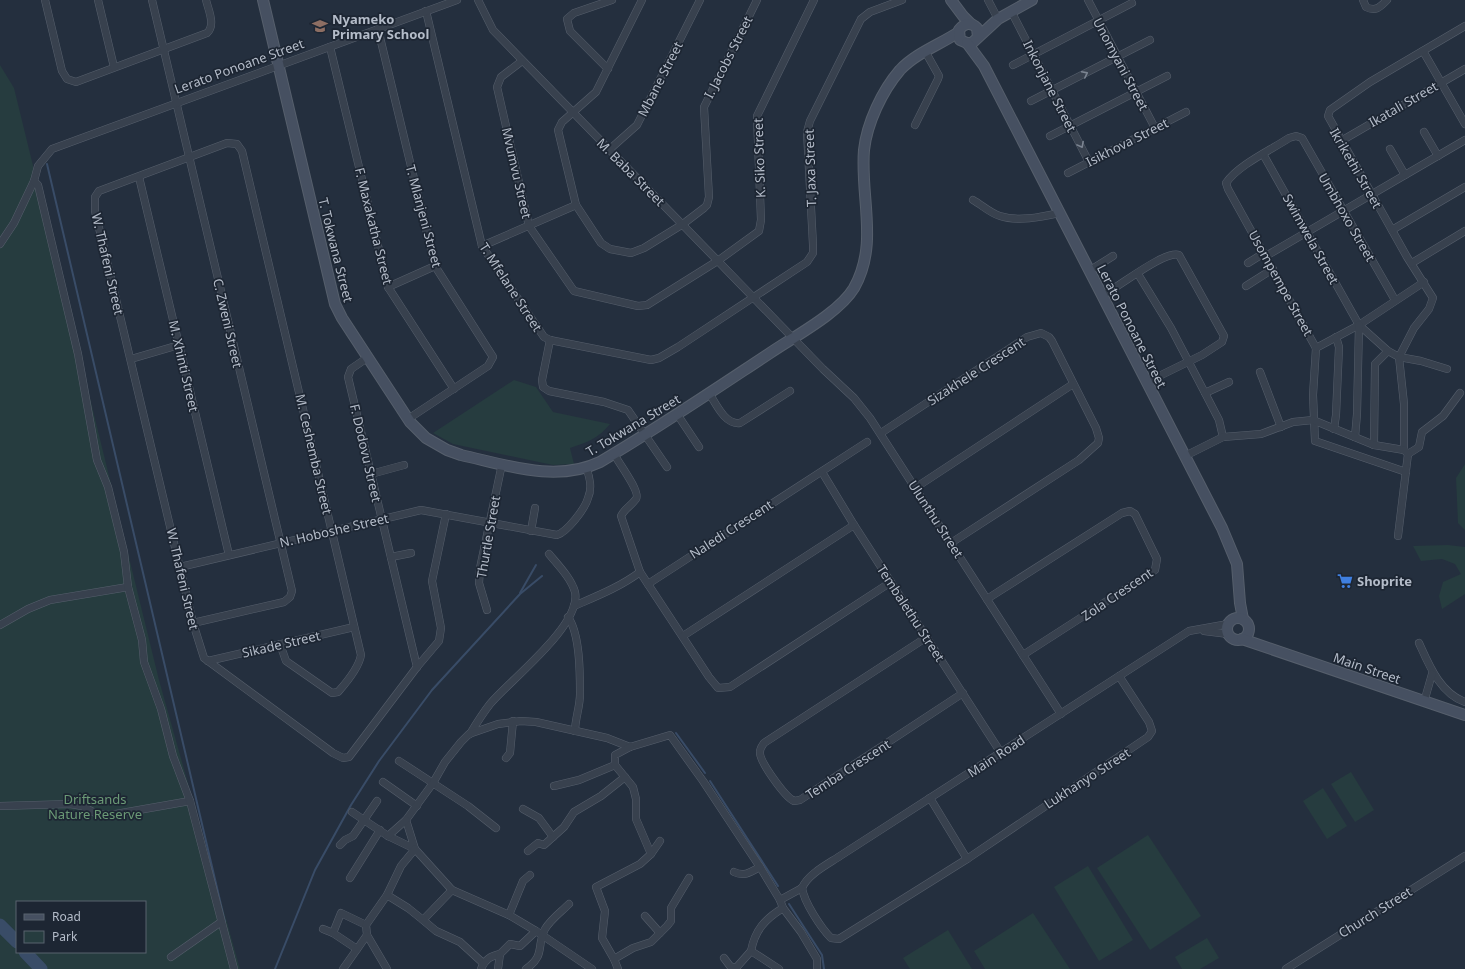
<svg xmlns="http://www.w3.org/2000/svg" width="1465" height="969" viewBox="0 0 1465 969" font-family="'Noto Sans',sans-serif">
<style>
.green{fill:#263c3f;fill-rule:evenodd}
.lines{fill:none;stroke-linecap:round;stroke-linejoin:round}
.stream{stroke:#394c67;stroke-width:2}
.river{stroke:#394c67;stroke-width:13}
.street-casing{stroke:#565f6c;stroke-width:8}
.secondary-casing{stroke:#565f6c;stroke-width:12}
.street{stroke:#38414e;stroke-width:7}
.secondary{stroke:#465061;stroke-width:10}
.oneway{stroke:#7c8592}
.labels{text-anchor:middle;stroke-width:3.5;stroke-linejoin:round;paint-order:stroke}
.poi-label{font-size:13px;font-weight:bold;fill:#b4bcc9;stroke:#1d2633;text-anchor:start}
.street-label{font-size:13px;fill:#b4bcc9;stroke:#1d2633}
.park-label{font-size:13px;fill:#6b9a76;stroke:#1d2633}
</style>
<rect width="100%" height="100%" fill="#242f3e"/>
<g class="green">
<path d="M0,65L14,88L159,680L240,969H0ZM17,902H145V952H17Z"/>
<path d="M514,380L536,387L553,412L610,424C599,438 586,443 570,448L574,464L553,465L453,444L433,433Z"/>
<path d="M1465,464V530L1458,523L1456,478Z"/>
<path d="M1448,545L1465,547V594L1442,609L1439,596L1443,582L1461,574L1455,564L1442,559L1421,561L1413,546Z"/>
<path d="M1351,772L1374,810L1355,822L1331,784Z"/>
<path d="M1323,788L1347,826L1327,839L1303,801Z"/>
<path d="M1148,835L1201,916L1150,950L1097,868Z"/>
<path d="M1088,866L1133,940L1099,961L1054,887Z"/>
<path d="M1033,913L1070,969H985L974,951Z"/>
<path d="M948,930L972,969H910L903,958Z"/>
<path d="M1207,938L1219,958L1200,969H1182L1175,957Z"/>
</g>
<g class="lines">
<g class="stream">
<path d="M47,164L225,922"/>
<path d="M520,593L536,565"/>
<path d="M676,733L705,773"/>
<path d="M710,781L778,886"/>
<path d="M789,904L822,955L824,969"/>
<path d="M275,969L315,870L351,805L379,761L432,690L520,594L542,576"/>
</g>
<g class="river">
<path d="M0,925L17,942"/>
<path d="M25,952L41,969"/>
</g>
<defs>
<g id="street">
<path d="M45,0L62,71L67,79L76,82L207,33C216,25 208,9 206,0"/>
<path d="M98,0L114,67"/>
<path d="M152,0L292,591L290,597L284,602L193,623"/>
<path d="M478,0L493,30L823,369L854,398L870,418L1061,714"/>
<path d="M642,0L596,92L562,122L558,130L576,205L601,243L610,249L631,253L644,248L683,224L704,208L707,205L709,197L704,107L757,0"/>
<path d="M988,0L998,19"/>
<path d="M1088,0L1155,128"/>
<path d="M1363,0L1366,7C1376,12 1380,7 1387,0"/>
<path d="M426,11L482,246L544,337L550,340L651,360L659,358L678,347L807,262L813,253V245L807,132L810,121L861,19L870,12L902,0"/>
<path d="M1011,11L1089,162"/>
<path d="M378,29L435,266L493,357L488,366L408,419"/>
<path d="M330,47L388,287L454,389"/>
<path d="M1423,51L1465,124"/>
<path d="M522,61L501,77L497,87L529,226L574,291L638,306L647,305L719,260L759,231L761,220L757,116L814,0"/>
<path d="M1013,65L1132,3"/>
<path d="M608,69L570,31L567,19L574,13L612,0"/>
<path d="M1031,101L1150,40"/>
<path d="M915,125L938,79L939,76L925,51"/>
<path d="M1424,132L1438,156"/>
<path d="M1050,136L1167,76"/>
<path d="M1341,141L1465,69"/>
<path d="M610,149L637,125L700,0"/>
<path d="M1390,149L1405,175"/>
<path d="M1263,154L1359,325L1388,351L1399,357L1414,328L1429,309L1433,298L1407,257L1328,116L1330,110L1370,82L1465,26"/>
<path d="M1068,173L1186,112"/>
<path d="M139,177L229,555"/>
<path d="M973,200C982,205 990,213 1000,216C1018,222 1041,217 1060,213"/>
<path d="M1392,230L1465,187"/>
<path d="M0,244L14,223L34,181"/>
<path d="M482,246L576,205"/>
<path d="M1266,256L1465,140"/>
<path d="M1248,263L1264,253"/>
<path d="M1412,263L1465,231"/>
<path d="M1089,271L1113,256"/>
<path d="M1138,274L1171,328L1205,393"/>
<path d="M1246,286L1273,269"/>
<path d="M388,287L435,266"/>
<path d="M1102,295C1118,288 1164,250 1179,255L1224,336L1222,342L1202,355L1147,382"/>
<path d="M550,340L542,380L543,387L549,391L604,402L628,410L667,467"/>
<path d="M1316,348L1228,189L1226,183C1238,165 1271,150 1289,138L1296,136L1302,138L1395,300"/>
<path d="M1316,348L1313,395L1315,441L1406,472"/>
<path d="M1316,348L1359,325L1424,282"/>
<path d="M367,358L351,369L348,377L417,667"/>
<path d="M131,359L179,345"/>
<path d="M1260,372L1281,427"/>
<path d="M709,393C716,404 725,425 740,423L790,391"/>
<path d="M677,414L699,447"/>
<path d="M1334,429L1336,415L1339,347L1336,337"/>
<path d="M881,433L1027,337L1041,333L1049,337L1052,341L1096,428L1099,438L1098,443L1079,460L951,543"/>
<path d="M1223,437L1219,420L1205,393L1229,382"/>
<path d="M1355,437L1357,414L1359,325"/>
<path d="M1374,445L1375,364L1388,351"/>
<path d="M1404,450V404L1399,357L1421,361L1447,369"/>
<path d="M614,454C618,462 641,492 636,499C631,506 625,508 621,516L640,572"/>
<path d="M1408,454L1419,447L1422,432L1443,416L1460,393"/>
<path d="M1185,456L1223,437L1261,434L1293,422L1313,420L1374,445L1404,450L1408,454L1398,536"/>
<path d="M822,472L854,525L1001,753"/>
<path d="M371,474L404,465"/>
<path d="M915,488L1073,384"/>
<path d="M531,531L535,508"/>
<path d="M391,557L411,553"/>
<path d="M180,567L421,510L557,535C567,532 585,509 588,498C592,489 590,477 586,468"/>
<path d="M648,584L867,442"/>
<path d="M987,599L1122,513L1130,511L1135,514L1157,559L1155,570L1023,655"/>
<path d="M574,606C597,596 620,587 640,572L709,677L718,688L730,687L891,582"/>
<path d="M487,610L479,583L480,568L502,464"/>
<path d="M568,617C580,634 580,673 580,694C580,707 575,719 575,731"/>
<path d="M0,625L28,609L50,600L128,587"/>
<path d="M1204,631L1228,634"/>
<path d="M683,636L854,525"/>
<path d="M927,637L764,743C762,746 760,748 760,752C759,761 785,797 794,801L800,800L963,693"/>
<path d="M1419,643C1429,665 1440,693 1465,702"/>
<path d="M280,644L286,661L332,693L338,692C346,683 359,668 361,655L242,151L237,144L227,143L99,191L95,197V211L193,623L204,658L333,753L343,758L349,757L417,667L439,641L441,628L432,581L446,514"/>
<path d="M208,661L354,627"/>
<path d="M1424,702L1432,674"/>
<path d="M470,734C476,724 483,713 490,704C510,680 582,625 575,592C571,578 558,565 549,554"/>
<path d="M506,758L510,753L513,721"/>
<path d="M399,761L468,806L496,828"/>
<path d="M383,782L417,806"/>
<path d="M554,786L579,780L615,765"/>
<path d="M930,798L967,859"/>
<path d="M0,806L70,804L82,806L97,814L110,815L190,801"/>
<path d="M523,809L539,818L553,837"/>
<path d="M352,812L388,836L415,849L406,820L433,783L445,762L461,742L469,734L498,724L521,721L536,722L607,738L630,747L670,735L703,781L760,867L780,900L783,908L801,932L817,959V969"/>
<path d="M388,836L406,820"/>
<path d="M340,845L345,840L353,836L377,801"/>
<path d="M528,851L538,843L544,845L564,827L574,812L601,796L625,777"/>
<path d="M651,854L660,841"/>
<path d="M734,872C744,877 751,872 760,867"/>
<path d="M350,878L380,830"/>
<path d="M802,888C804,902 821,928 831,938L839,939L967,859L1148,737L1152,731L1149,722L1119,676"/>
<path d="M802,888C808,874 828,864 840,856L1189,631L1228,624"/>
<path d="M452,890L423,920L436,931L460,942L483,963"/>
<path d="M387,895L408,908L423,920"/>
<path d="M780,900L802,888"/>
<path d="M509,915L523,881L530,875"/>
<path d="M645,916L660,933"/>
<path d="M323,929L333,933L341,913L366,925"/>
<path d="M333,933L357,949"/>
<path d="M367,935L366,925L387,895L401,866L415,849L452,890L509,915L536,931L592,969"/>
<path d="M751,951C755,930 765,919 783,908"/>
<path d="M171,957L221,922"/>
<path d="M724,958L730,966L736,968L751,951L779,969"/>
<path d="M614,959L602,938L605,911L596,887L640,864L651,854L636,819V799L633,787L615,765V755L630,747"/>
<path d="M234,969L190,801L173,756L161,709L144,662L142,640L128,587L124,552L108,487L97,460L78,354L38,185L34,181L38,166L52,149L457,0"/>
<path d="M343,969L367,935L387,969"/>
<path d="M481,969C485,959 491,956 500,954"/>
<path d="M498,969L500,954L510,944L520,946L536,931"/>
<path d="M526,969C546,955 536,946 545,929C551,919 561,912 569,904"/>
<path d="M618,969L614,959L633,948L651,942L667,926L671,921V908L689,878"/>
<path d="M1286,969L1465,856"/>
</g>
<g id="secondary">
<path d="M263,0L335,304L342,318L410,422L426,438L447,450L461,455C506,465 556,483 600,462C658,428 714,390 770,353C795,336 839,313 854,288C879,244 860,197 864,150C867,123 882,91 900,70C916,53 939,45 959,32"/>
<path d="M951,0L963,16L971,24"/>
<path d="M978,37L977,28C971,22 964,23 959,30L960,40L967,43H972L998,19L1032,0"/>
<path d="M967,43L984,66L1222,528L1237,564L1240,603L1243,619"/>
<circle cx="1238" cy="629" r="11"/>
<path d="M1242,639L1465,715"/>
</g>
</defs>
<use href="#street" class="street-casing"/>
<use href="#secondary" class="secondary-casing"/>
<use href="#street" class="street"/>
<use href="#secondary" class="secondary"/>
</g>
<defs><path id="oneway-chevron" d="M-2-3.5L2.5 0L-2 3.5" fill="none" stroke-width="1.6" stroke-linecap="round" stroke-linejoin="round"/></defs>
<g class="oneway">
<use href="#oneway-chevron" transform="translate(1085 74) rotate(-27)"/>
<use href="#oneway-chevron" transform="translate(1081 145) rotate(62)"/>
</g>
<defs>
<symbol id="school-bare" viewBox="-9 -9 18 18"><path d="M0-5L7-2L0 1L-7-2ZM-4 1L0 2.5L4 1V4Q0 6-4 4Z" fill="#8d6e63" stroke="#1d2633" stroke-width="2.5" paint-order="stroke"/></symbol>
<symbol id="supermarket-bare" viewBox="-9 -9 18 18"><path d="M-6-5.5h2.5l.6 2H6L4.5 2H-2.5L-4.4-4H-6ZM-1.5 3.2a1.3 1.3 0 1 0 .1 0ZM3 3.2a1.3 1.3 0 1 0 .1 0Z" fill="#3f7fe0" stroke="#1d2633" stroke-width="2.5" paint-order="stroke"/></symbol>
</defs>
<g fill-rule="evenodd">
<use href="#school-bare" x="309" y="15" width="22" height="22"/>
<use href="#supermarket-bare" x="1334" y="570" width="22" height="22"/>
</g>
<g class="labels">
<g class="poi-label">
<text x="332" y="24">Nyameko<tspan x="332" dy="15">Primary School</tspan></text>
<text x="1357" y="586">Shoprite</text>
</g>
<g class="street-label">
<text transform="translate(728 57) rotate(-63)" y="5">I. Jacobs Street</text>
<text transform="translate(1121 64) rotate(62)" y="5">Unomyani Street</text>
<text transform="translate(239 66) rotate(-20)" y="5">Lerato Ponoane Street</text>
<text transform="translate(660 79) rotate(-63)" y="5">Mbane Street</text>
<text transform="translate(1050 86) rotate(63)" y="5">Inkonjane Street</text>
<text transform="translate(1403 104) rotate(-30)" y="5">Ikatali Street</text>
<text transform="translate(1127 142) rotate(-27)" y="5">Isikhova Street</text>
<text transform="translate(759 158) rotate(-92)" y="5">K. Siko Street</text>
<text transform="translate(810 168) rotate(-92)" y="5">T. Jaxa Street</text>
<text transform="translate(1356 168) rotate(60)" y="5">Ikrikethi Street</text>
<text transform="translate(631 172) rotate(45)" y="5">M. Baba Street</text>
<text transform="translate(517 173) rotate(77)" y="5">Mvumvu Street</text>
<text transform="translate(424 216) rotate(75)" y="5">T. Mlanjeni Street</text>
<text transform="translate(1347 217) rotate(60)" y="5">Umbhoxo Street</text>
<text transform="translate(374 226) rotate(76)" y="5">F. Maxakatha Street</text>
<text transform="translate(1311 239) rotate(61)" y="5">Swimwela Street</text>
<text transform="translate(336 250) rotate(76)" y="5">T. Tokwana Street</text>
<text transform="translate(108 264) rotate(77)" y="5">W. Thafeni Street</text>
<text transform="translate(1281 283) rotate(61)" y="5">Usompempe Street</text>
<text transform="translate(511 287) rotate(57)" y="5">T. Mfelane Street</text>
<text transform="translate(228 323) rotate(77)" y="5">C. Zweni Street</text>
<text transform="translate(1132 326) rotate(63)" y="5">Lerato Ponoane Street</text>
<text transform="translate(184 366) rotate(77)" y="5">M. Xhinti Street</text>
<text transform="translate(976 371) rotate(-33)" y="5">Sizakhele Crescent</text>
<text transform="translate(633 425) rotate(-31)" y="5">T. Tokwana Street</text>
<text transform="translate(366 453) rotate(77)" y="5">F. Dodovu Street</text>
<text transform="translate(314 454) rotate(77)" y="5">M. Ceshemba Street</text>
<text transform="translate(936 519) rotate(57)" y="5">Ulunthu Street</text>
<text transform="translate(731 529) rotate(-33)" y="5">Naledi Crescent</text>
<text transform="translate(334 530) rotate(-13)" y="5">N. Hoboshe Street</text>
<text transform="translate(488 537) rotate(-80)" y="5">Thurtle Street</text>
<text transform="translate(183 579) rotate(77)" y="5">W. Thafeni Street</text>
<text transform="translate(1117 594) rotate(-34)" y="5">Zola Crescent</text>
<text transform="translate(911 613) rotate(57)" y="5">Tembalethu Street</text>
<text transform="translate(281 644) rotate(-13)" y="5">Sikade Street</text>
<text transform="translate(1367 668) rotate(19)" y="5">Main Street</text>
<text transform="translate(996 756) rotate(-33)" y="5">Main Road</text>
<text transform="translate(848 769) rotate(-33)" y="5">Temba Crescent</text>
<text transform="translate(1087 778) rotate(-33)" y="5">Lukhanyo Street</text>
<text transform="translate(1375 912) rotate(-32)" y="5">Church Street</text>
</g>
<g class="park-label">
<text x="95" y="804">Driftsands<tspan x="95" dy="15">Nature Reserve</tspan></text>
</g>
</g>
<rect x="16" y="901" width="130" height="52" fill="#1d2633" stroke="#59626f"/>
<rect x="24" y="914" width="20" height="6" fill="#465061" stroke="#59626f"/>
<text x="52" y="921" font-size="12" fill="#b4bcc9">Road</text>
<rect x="24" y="931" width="20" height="12" fill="#263c3f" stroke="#59626f"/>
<text x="52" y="941" font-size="12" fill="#b4bcc9">Park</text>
</svg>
